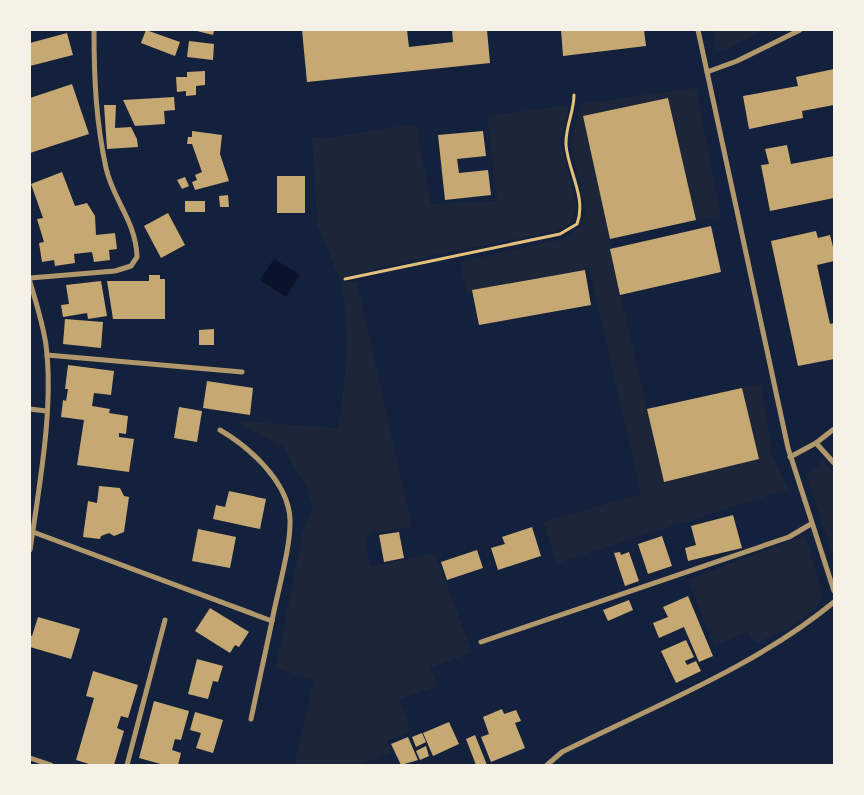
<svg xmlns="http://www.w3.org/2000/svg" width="864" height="795" viewBox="0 0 864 795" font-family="Arial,sans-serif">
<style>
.green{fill:#1d2539}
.water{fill:#0b132b}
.building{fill:#c6a872}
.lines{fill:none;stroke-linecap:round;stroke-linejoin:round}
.path{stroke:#e5c07b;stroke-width:3}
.minor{stroke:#b1986c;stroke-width:5}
</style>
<rect width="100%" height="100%" fill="#14213d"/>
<g class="green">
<path d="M713,30H764L726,49L716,50Z"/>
<path d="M696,88L721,216L696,220L668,98L583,117L610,239V249L620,294L664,481L758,459L742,388L761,384L772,455L788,489L557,563L543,522L641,494L589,268L467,294L460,262L563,239L580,227L585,213L584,199L571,144L581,104Z"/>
<path d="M568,105V115L560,141L577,208L571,223L555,232L440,254L339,278L317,223L312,137L326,138L416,124L431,204L497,201L487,116Z"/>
<path d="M341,282H357L412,527L370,533L366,540L370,567L435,553L472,652L430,668L437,686L399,699L411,731L387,741L392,753L357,765H294L314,680L276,668L302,535L313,507L307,488L283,447L237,421L338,428C346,379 350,332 341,282Z"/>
<path d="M823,461L834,473V560L807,475Z"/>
<path d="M805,535L821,589C825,616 777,633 757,643L747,632L714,646L688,580Z"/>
</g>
<path class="water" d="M274,259L300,275L286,297L260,280Z"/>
<g class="building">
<path d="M146,30L180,42L175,56L141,43Z"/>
<path d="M193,30H214L213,35Z"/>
<path d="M302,30H407L409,47L453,42L452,30H487L490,63L307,82Z"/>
<path d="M561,30H644L646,46L563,56Z"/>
<path d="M67,33L73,55L30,66V43Z"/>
<path d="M189,41L214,44L213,60L187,57Z"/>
<path d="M834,69V105L802,111L803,118L749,129L743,96L798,86L796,77Z"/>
<path d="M205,71V85L196,86V95L186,96V91L177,92L176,77H187V72Z"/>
<path d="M72,84L89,134L30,153V98Z"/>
<path d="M174,97L175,110L164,111L165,124L135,126L123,100Z"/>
<path d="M668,98L696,220L610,239L583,116Z"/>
<path d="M104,105H116L115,128L131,127L137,139L138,147L107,149Z"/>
<path d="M192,131L222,135L220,154L229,181L195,190L192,182L197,180L195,175L202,172L192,144H187L188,137H192Z"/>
<path d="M483,131L486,156L457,159L459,173L488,170L491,195L445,200L438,135Z"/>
<path d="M787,145L791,164L834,156V198L770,211L761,165L769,164L765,149Z"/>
<path d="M62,172L75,206L87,203L95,216L96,235L115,233L117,249L109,250L110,260L94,262L92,252L74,254L75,263L55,266L54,260L42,262L39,243L44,242L37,219L43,218L31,184Z"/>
<rect x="277" y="176" width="28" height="37"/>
<path d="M185,177L189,186L182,189L177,180Z"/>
<path d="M228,195L229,207H220L219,196Z"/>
<rect x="185" y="201" width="20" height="11"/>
<path d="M168,213L185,245L161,258L144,226Z"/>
<path d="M711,226L721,272L620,295L610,249Z"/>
<path d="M816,231L818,238L830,235L834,251V261L817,265L830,324L834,323V359L798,366L771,241Z"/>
<path d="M585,270L591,305L479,325L472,290Z"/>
<path d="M149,275H160V279H165V319H113L107,281H149Z"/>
<path d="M101,281L107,316L88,319L87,313L63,317L61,305L69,304L66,285Z"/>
<path d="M65,319L103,322L101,348L63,344Z"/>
<path d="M214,329V345H199V330Z"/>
<path d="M68,365L114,371L111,395L94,393L92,406L110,409L109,413L128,416L126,434L119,433V437L134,439L129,472L77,465L84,420L61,417L63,400L66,401L68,389H65Z"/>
<path d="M207,381L253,388L250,415L203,408Z"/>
<path d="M742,388L759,459L664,482L647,409Z"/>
<path d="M179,407L202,411L197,442L174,438Z"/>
<path d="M99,486L120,488L124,496L129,497L124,532L114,536L109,533L101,536L100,539L83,537L88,501L97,503Z"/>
<path d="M229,491L266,499L260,529L213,519L216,505L225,507Z"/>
<path d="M733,515L742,548L688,561L685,548L696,545L691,526Z"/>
<path d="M532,527L541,556L498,570L491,548L505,544L502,537Z"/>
<path d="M198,529L236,537L230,568L192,561Z"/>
<path d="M399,532L404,558L384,562L379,535Z"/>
<path d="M662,536L672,566L648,574L638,544Z"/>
<path d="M477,550L483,568L447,580L441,562Z"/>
<path d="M620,552L621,555L629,552L639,581L625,586L614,553Z"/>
<path d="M688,596L713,656L699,662L684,627L659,638L653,623L668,617L663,607Z"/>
<path d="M629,600L633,610L608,621L603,610Z"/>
<path d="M210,608L249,632L239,647L235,645L230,653L195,631Z"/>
<path d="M38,617L80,629L71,659L30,647V635L32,636Z"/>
<path d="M686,640L694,657L685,661L687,665L696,661L701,671L676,683L661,651Z"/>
<path d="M197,659L223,666L218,682L213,681L208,699L188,694Z"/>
<path d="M93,671L138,685L128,718L121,716L117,728L124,731L114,765H92L76,760L94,698L86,696Z"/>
<path d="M154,701L189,711L181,740L175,739L172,750L181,753L178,765H164L139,758Z"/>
<path d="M502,709L504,714L516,710L521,721L515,723L525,748L491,762L481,737L489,734L483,717Z"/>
<path d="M195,712L223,720L213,753L196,748L201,733L190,730Z"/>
<path d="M449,722L459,744L433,756L423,733Z"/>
<path d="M422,733L426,742L416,747L412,737Z"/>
<path d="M475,735L487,765H476L466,739Z"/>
<path d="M408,737L418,760L401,765L391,744Z"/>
<path d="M426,746L429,756L420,760L416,751Z"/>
</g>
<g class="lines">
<path class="path" d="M345,279L560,234L577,224C587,198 568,171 566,145C565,128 574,112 574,95"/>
<g class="minor">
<path d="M698,30L788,448L834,591"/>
<path d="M707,72L737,61L800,30"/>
<path d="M30,278L115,271L131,266L137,257C136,221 113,200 106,168C96,121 94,79 94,31"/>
<path d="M30,282C36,302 43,324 46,345C54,408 39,487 30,550"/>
<path d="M47,355L242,372"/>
<path d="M30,409L46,411"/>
<path d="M816,443L834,463"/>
<path d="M790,457L816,443L834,429"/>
<path d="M33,532L272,621C277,593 291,547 290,520C289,482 249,447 220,430"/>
<path d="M481,642L789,537L811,524"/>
<path d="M251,719L272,621"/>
<path d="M30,758L51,765"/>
<path d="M127,765L165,620"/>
<path d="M547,765L562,752C652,707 757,666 834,602"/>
</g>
</g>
<rect width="864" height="795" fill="none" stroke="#f6f1e7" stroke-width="62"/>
</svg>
